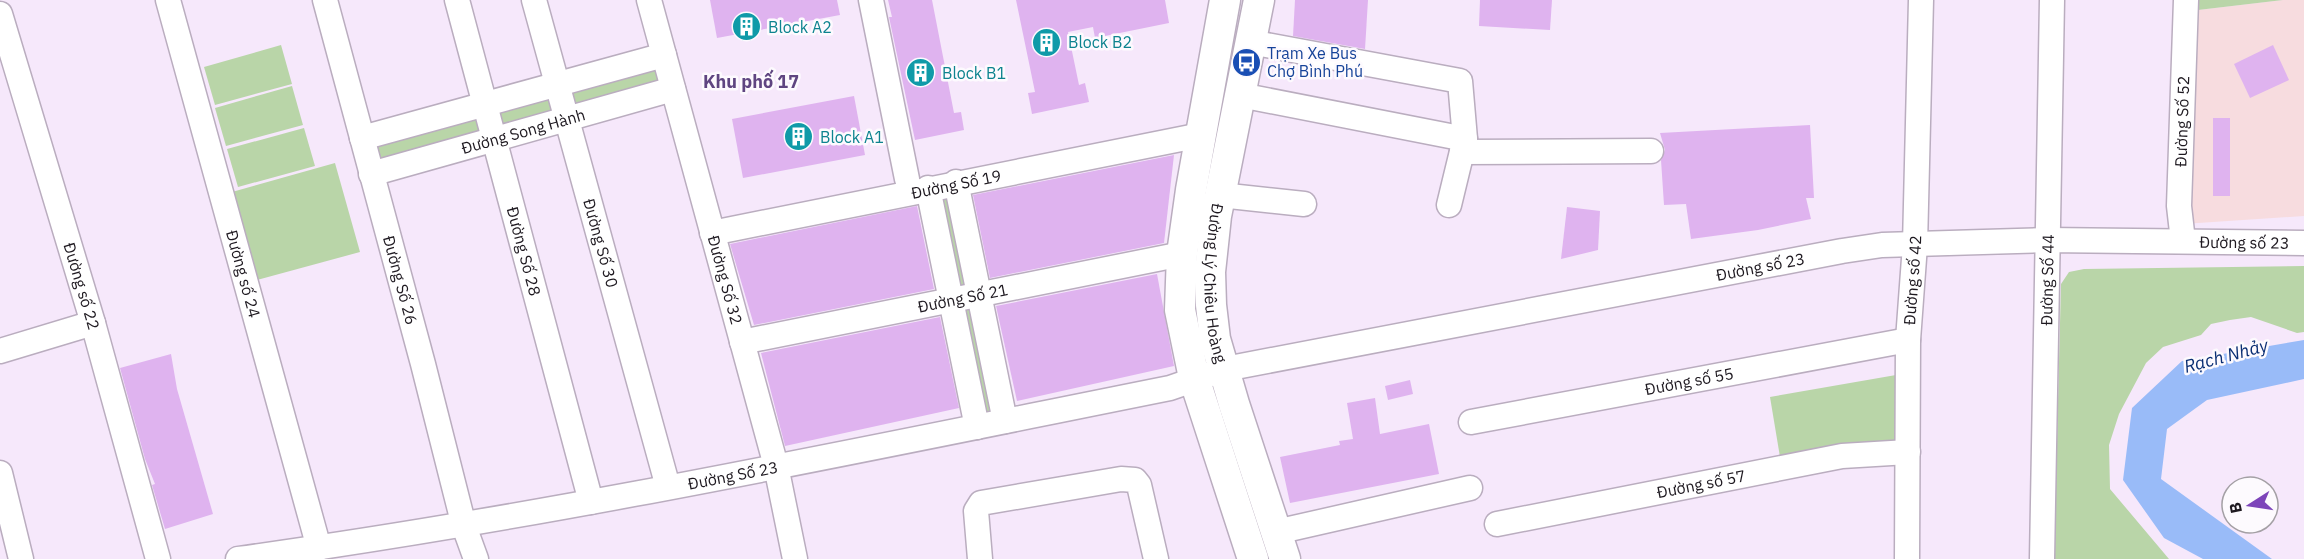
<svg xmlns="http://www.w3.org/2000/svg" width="2304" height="559" viewBox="0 0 2304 559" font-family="'IBM Plex Sans',sans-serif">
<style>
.education{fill:#f7dcdf}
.green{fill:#b9d5a8}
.water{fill:#99bbf8}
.building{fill:#dfb3ef}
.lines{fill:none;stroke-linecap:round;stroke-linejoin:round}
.minor-casing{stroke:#baadbf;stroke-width:27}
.major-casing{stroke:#baadbf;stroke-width:33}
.minor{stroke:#fff;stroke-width:24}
.major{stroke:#fff;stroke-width:30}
.labels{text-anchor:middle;stroke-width:5;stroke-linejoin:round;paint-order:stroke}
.culture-label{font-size:16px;fill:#0d838f;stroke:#fdfafe;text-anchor:start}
.transit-label{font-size:16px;fill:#164399;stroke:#fdfafe;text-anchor:start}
.street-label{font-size:16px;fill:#1e1920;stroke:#fdfafe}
.neighbourhood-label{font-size:18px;font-weight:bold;fill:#5f4581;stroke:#fdfafe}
.water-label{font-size:18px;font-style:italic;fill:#0a2e73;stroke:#fdfafe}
</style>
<rect width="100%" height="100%" fill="#f6e8fb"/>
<path class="education" d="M2283,0H2304V216L2183,224L2198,10Z"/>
<g class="green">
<path d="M2199,0H2283L2198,10Z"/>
<path d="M281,45L292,84L215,105L204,67Z"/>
<path d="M660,62L665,85L571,111L565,88Z"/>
<path d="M292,86L303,125L226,146L215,108Z"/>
<path d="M553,91L560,115L498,132L491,108Z"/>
<path d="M480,112L486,135L378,165L373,140Z"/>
<path d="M304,128L315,166L238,187L227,149Z"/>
<path d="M335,163L360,252L257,280L232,192Z"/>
<path d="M952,189L972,289L956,293L935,192Z"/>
<path d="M2304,266V332L2297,333L2251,317L2230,320L2211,324L2201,335L2163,347L2146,363L2119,414L2109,445L2110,489L2169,559H2054L2061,284L2069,272L2084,269Z"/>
<path d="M975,301L997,413L981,416L957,304Z"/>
<path d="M1896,375L1900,456L1783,475L1770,397Z"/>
</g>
<path class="water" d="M2304,340V379L2207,400L2167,429L2161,479L2272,559H2203L2164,538L2123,480L2132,408L2182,361Z"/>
<g class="building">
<path d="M710,0H837L840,15L717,38Z"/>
<path d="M888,0H932L954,113L961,112L964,130L915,140L889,17H892Z"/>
<path d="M1016,0H1165L1169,23L1095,38L1093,27L1068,32L1079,85L1085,83L1089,102L1032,114L1028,93L1035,92Z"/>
<path d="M1295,0H1368L1365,49L1293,36Z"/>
<path d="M1480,0H1552L1550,30L1479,26Z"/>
<path d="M2273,45L2289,80L2250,98L2234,64Z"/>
<path d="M854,96L865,155L743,178L732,119Z"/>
<rect x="2213" y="118" width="17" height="78"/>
<path d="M1810,125L1814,198H1806L1811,219L1758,230L1691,239L1686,204L1664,205L1661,160L1665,150L1660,133Z"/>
<path d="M1174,155L1164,243L990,278L973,195Z"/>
<path d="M917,206L934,289L754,325L730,244Z"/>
<path d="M1567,207L1600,211L1598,250L1561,259Z"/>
<path d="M1157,274L1174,366L1017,401L996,306Z"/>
<path d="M940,317L959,408L785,446L761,353Z"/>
<path d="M171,354L177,389L213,514L165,529L152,485L155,484L145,459L120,368Z"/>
<path d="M1410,380L1413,394L1388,400L1385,386Z"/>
<path d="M1375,398L1380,434L1429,424L1439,474L1290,503L1280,457L1340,445L1339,441L1353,439L1347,403Z"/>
</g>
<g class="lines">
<defs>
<g id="minor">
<path id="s1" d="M168,0L319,548"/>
<path id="s2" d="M325,0L423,364L464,526L476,559"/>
<path id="s3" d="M457,0L591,502"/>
<path id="s4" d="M534,0L668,487"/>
<path id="s5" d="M649,0L776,466L795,559"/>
<path d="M871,0L907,179"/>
<path id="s6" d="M0,14L93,323L158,559"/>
<path d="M1250,42L1460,81L1465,139L1449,205"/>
<path d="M1240,95L1465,139"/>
<path d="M362,138L664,55"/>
<path d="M1462,152L1651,151"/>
<path id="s7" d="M371,174L673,89"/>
<path d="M956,182L1005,421"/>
<path d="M928,188L977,427"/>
<path d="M1220,195L1304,204"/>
<path id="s8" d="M712,233L1201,135"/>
<path id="s9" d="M2183,241L2179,206L2186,0"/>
<path id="s10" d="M742,342L1182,254"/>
<path d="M0,351L93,323"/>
<path id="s11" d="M1471,422L1908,340"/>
<path d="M0,473L21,559"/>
<path id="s12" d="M1497,524L1842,456L1908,452"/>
<path d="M1276,532L1470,488"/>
<path id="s13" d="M238,559C551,516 860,450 1170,388L1225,369L1842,251L1882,245L2047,240L2304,243"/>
<path d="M980,559L976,511L981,503L1121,479L1135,480L1139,485L1156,559"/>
<path id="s14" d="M1907,559L1908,340L1915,245L1921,0"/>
<path id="s15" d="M2042,559L2052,0"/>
</g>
<g id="major">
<path d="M1225,0L1191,190L1182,254L1180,310L1194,378L1253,559"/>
<path id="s16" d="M1259,0L1216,216L1210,272L1211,305L1215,339L1234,404L1285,559"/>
</g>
</defs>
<use href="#minor" class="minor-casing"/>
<use href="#major" class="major-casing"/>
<use href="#minor" class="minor"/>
<use href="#major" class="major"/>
</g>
<defs>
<symbol id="building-disc" viewBox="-11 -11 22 22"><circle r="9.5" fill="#0f9aa8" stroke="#fdfafe"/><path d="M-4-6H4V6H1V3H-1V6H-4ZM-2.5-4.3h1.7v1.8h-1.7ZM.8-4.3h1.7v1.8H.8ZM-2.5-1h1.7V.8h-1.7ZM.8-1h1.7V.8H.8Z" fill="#fff"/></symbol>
<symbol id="bus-disc" viewBox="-11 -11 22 22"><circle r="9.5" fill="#1a4fb4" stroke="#fdfafe"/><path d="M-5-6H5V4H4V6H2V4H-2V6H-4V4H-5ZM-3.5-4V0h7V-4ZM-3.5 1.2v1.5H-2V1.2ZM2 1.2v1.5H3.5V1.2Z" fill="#fff"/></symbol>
</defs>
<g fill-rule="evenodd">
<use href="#building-disc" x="730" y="10" width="33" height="33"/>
<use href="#building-disc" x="1030" y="26" width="33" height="33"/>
<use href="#bus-disc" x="1230" y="46" width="33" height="33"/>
<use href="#building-disc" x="904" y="56" width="33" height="33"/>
<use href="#building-disc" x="782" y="120" width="33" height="33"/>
</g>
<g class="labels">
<g class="culture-label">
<text x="768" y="33">Block A2</text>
<text x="1068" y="48">Block B2</text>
<text x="942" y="79">Block B1</text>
<text x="820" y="143">Block A1</text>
</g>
<g class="transit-label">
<text x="1267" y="59">Trạm Xe Bus<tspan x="1267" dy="18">Chợ Bình Phú</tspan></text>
</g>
<g class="street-label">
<text dy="6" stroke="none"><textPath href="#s9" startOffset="120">Đường Số 52</textPath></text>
<text dy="6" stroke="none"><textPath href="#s7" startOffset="158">Đường Song Hành</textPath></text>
<text dy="6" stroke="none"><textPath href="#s8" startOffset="249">Đường Số 19</textPath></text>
<text dy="6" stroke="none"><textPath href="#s13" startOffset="2037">Đường số 23</textPath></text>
<text dy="6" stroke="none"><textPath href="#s4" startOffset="252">Đường Số 30</textPath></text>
<text dy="6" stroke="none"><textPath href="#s3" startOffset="260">Đường Số 28</textPath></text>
<text dy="6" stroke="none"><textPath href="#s13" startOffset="1551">Đường số 23</textPath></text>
<text dy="6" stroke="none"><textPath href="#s1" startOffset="284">Đường số 24</textPath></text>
<text dy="6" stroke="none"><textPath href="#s5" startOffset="290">Đường Số 32</textPath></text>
<text dy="6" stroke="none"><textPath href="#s14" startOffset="279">Đường số 42</textPath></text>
<text dy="6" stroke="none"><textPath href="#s15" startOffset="279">Đường Số 44</textPath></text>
<text dy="6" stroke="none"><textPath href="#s2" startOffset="290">Đường Số 26</textPath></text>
<text dy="6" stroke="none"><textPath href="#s16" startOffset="288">Đường Lý Chiêu Hoàng</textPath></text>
<text dy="6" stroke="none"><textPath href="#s6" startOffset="284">Đường số 22</textPath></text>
<text dy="6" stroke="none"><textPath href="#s10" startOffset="225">Đường Số 21</textPath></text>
<text dy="6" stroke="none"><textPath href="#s11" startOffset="222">Đường số 55</textPath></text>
<text dy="6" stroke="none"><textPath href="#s13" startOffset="502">Đường Số 23</textPath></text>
<text dy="6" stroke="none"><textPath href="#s12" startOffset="208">Đường số 57</textPath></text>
</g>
<g class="neighbourhood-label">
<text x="751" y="88">Khu phố 17</text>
</g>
<g class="water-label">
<text transform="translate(2226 356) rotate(-15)" y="6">Rạch Nhảy</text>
</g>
</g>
<g transform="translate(2250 505) rotate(258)"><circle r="28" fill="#fdfafe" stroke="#a4a0a5" stroke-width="1.5"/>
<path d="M0-4.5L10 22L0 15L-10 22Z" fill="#7d44ba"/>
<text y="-9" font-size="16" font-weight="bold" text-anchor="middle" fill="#1e1920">B</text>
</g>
</svg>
